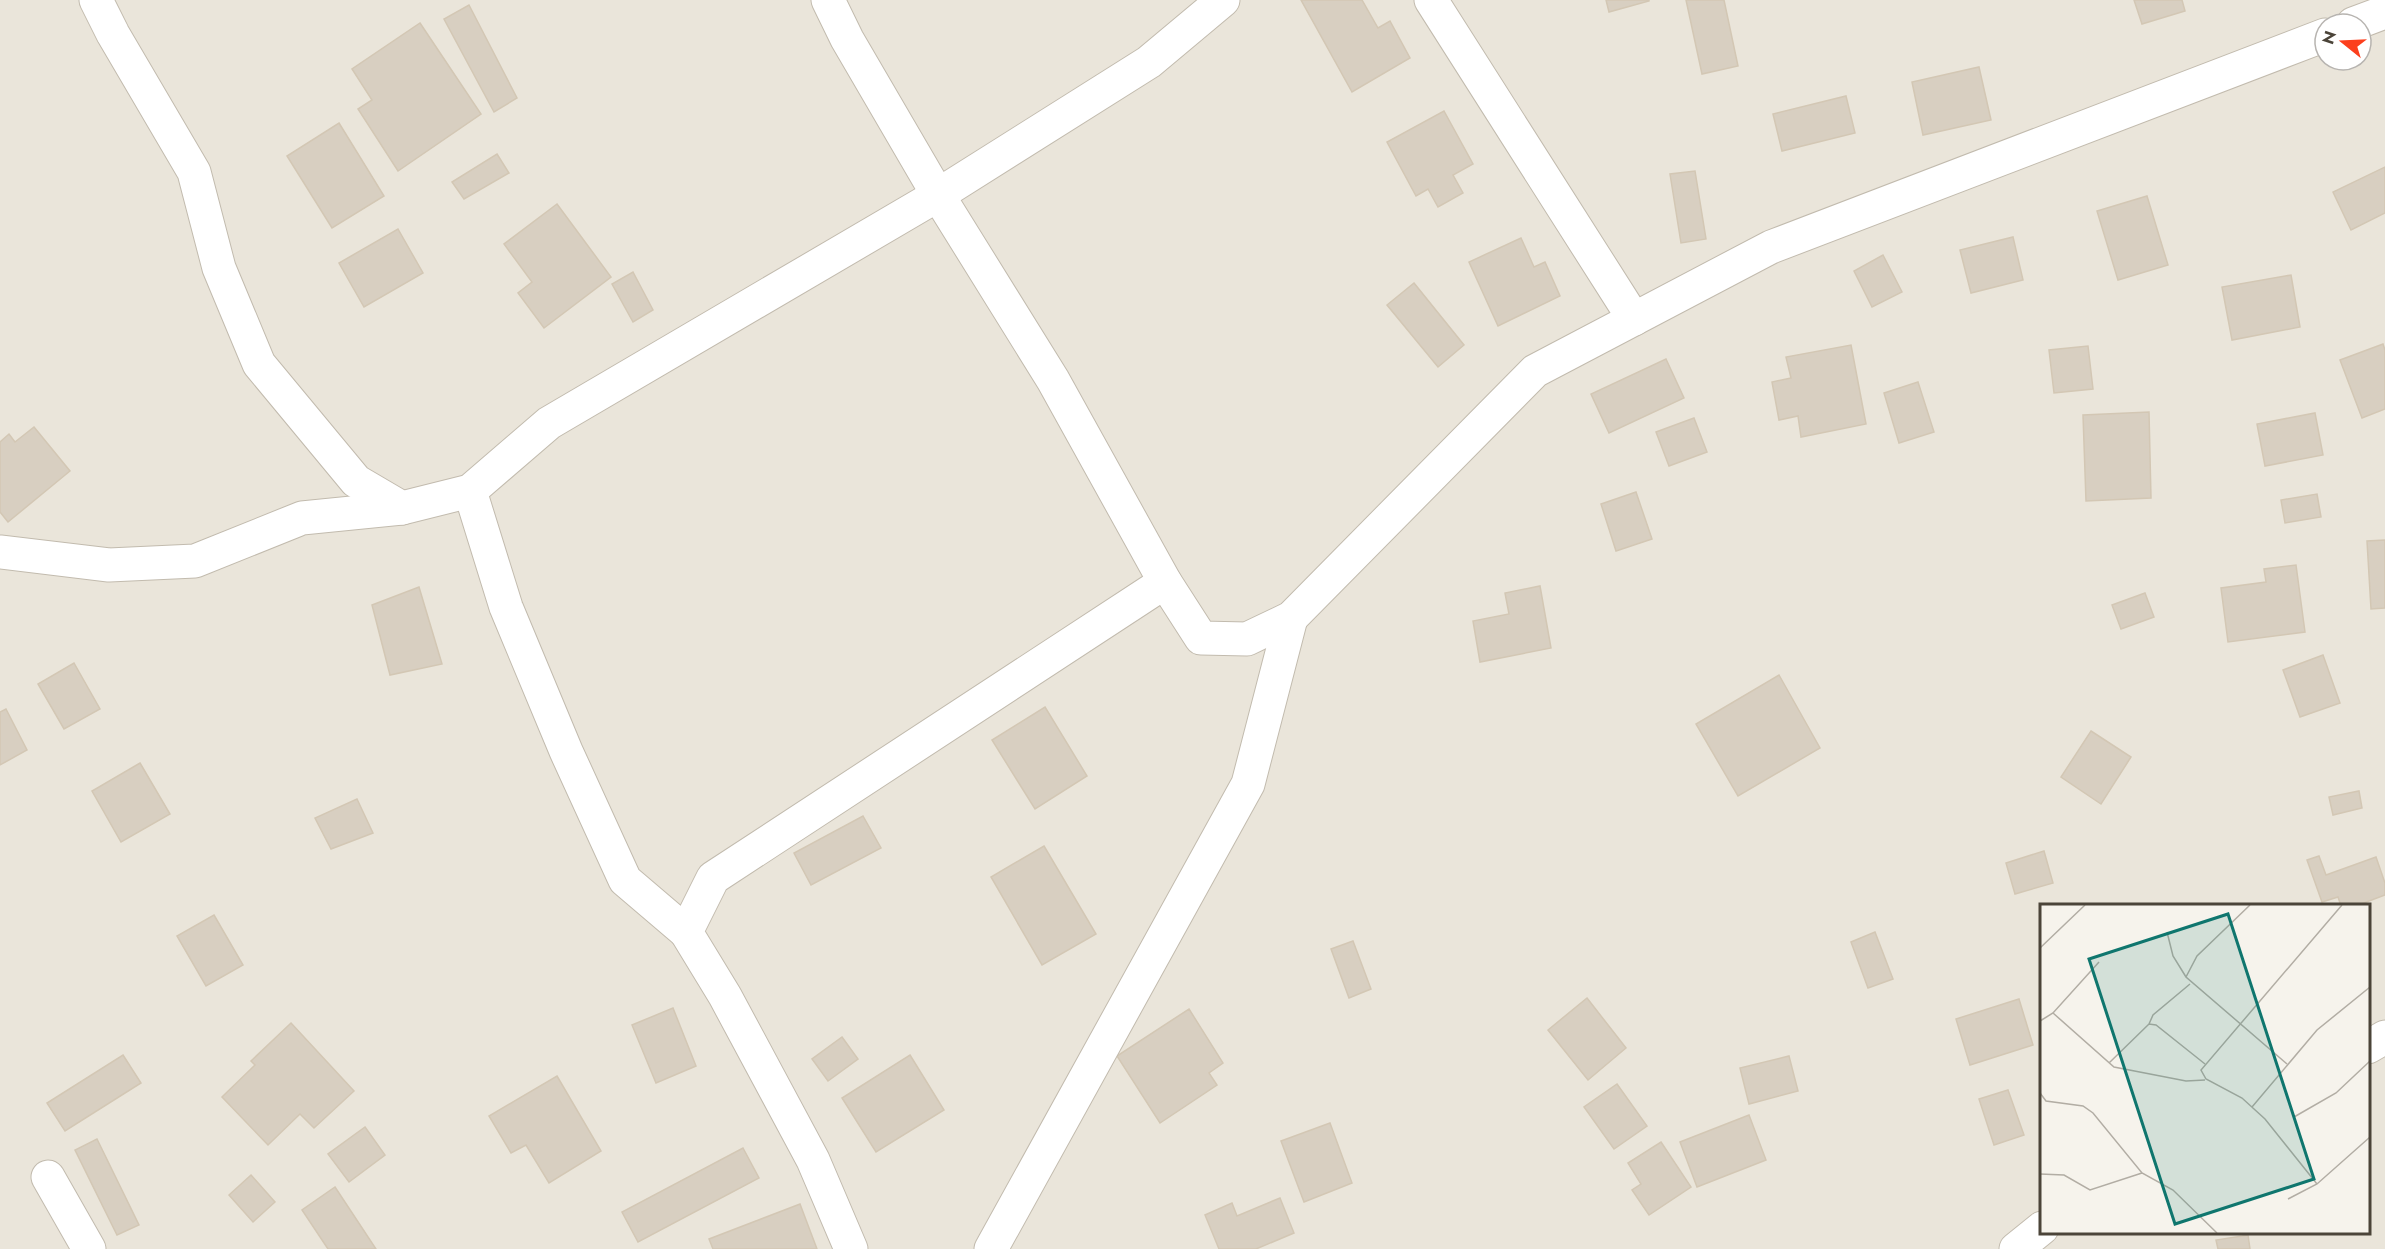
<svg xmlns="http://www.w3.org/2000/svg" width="2385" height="1249" viewBox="0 0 2385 1249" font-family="Jost,sans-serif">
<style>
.residential{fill:#eae5da;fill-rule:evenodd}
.building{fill:#d8cfc1;stroke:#d3c7b4;stroke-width:1.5}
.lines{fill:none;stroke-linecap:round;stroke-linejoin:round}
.street-casing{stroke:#c2bbae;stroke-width:35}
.street{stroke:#fff;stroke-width:33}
.inset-road{fill:none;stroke:#b2ada4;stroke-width:1.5}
.view{fill:#0f766e;fill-opacity:0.15;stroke:#0f766e;stroke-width:3}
.inset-edge{fill:none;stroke:#4b4439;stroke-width:3}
</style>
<rect width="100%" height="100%" fill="#f6f3ec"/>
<path class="residential" d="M0,0H2385V1249H0ZM2325,24H2361V60H2325ZM2042,906H2368V1232H2042Z"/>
<g class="building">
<path d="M1301,0H1362L1378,28L1390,21L1410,58L1352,92Z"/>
<path d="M1606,0H1649V1L1609,12Z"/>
<path d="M1686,0H1724L1738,66L1702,74Z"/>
<path d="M2134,0H2182L2185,11L2142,24Z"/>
<path d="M469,5L517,98L494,112L444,19Z"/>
<path d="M420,23L481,114L398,171L358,109L372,100L352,69Z"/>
<path d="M1979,67L1991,120L1923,135L1912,82Z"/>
<path d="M1846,96L1855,133L1782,151L1773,114Z"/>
<path d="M1444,111L1473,164L1453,175L1463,193L1438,207L1428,189L1416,196L1387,142Z"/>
<path d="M339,123L384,196L332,228L287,156Z"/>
<path d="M497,154L509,173L464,199L452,182Z"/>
<path d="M2385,167V213L2351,230L2333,192Z"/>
<path d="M1695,171L1706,239L1681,243L1670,174Z"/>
<path d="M2147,196L2168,265L2118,280L2097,211Z"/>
<path d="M557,204L611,277L544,328L518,293L532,282L504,244Z"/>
<path d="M398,229L423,273L364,307L339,263Z"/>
<path d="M2013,237L2023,280L1971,293L1960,250Z"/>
<path d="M1521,238L1534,267L1545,262L1560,296L1498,326L1469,262Z"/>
<path d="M1883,255L1902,292L1872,307L1854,271Z"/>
<path d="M633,272L653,310L633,322L612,284Z"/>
<path d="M2291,275L2300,327L2232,340L2222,287Z"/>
<path d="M1414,283L1464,345L1438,367L1387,305Z"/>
<path d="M2383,344L2385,350V409L2362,418L2340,360Z"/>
<path d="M1851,345L1866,424L1801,437L1798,416L1779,420L1772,382L1791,378L1786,357Z"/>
<path d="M2088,346L2093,389L2054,393L2049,350Z"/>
<path d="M1666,359L1684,398L1609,433L1591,394Z"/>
<path d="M1918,382L1934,432L1899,443L1884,393Z"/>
<path d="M2149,412L2151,498L2086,501L2083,415Z"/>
<path d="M2315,413L2323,455L2265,466L2257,424Z"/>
<path d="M1694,418L1707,452L1669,466L1656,432Z"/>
<path d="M34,427L70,471L8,522L0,512V442L9,434L15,442Z"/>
<path d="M1636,492L1652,539L1616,551L1601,504Z"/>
<path d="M2317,494L2321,517L2285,523L2281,500Z"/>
<path d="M2385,540V608L2371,609L2367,541Z"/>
<path d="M2296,565L2305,632L2228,642L2221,588L2266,582L2264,569Z"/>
<path d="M1540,586L1551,648L1480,662L1473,621L1509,614L1505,593Z"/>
<path d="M419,587L442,664L390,675L372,605Z"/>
<path d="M2145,593L2154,617L2121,629L2112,605Z"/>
<path d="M2323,655L2340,703L2300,717L2283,670Z"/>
<path d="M74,663L100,709L64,729L38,684Z"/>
<path d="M1779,675L1820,748L1738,796L1696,724Z"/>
<path d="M1045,707L1087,776L1035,809L992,740Z"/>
<path d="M6,709L27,750L0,765V712Z"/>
<path d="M2091,731L2131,757L2101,804L2061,777Z"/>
<path d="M140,763L170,814L121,842L92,791Z"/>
<path d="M2359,791L2362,808L2333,815L2329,797Z"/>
<path d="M357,799L373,833L331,849L315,818Z"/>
<path d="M863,816L881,848L811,885L794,853Z"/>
<path d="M1044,846L1096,934L1042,965L991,877Z"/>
<path d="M2044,851L2053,883L2015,894L2006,863Z"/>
<path d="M2319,856L2326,875L2376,857L2385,883V895L2356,906H2341L2338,897L2322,902L2307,860Z"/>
<path d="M214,915L243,965L206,986L177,936Z"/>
<path d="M1875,932L1893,979L1868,988L1851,942Z"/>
<path d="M1353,941L1371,989L1349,998L1331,949Z"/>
<path d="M1587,998L1626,1048L1588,1080L1548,1030Z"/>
<path d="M2019,999L2033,1045L1970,1065L1956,1019Z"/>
<path d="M673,1008L696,1066L656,1083L632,1025Z"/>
<path d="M1189,1009L1223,1063L1209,1073L1217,1085L1160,1123L1117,1056Z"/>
<path d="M291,1023L354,1091L314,1128L300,1114L268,1145L222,1097L255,1065L251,1061Z"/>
<path d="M842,1037L858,1059L828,1081L812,1059Z"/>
<path d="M123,1055L141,1083L65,1131L47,1103Z"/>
<path d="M910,1055L944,1110L876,1152L842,1098Z"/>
<path d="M1789,1056L1798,1091L1749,1104L1740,1068Z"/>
<path d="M557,1076L601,1151L549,1183L526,1145L511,1153L489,1116Z"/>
<path d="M1617,1084L1647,1126L1614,1149L1584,1107Z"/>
<path d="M2008,1090L2024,1135L1994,1145L1979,1099Z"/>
<path d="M1749,1115L1766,1160L1697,1187L1680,1142Z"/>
<path d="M1330,1123L1352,1183L1304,1202L1281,1141Z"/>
<path d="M365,1127L385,1155L349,1182L328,1154Z"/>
<path d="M97,1139L139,1225L117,1235L75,1150Z"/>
<path d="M1661,1142L1691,1187L1649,1215L1632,1190L1641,1184L1628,1163Z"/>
<path d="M743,1148L759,1178L638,1242L622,1212Z"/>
<path d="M251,1175L275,1202L253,1222L229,1195Z"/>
<path d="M335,1187L376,1249H328L302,1210Z"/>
<path d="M1280,1198L1294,1233L1256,1249H1219L1205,1215L1232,1203L1237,1216Z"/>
<path d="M800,1204L817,1249H713L709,1239Z"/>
<path d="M2248,1235L2250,1249H2218L2216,1240Z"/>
</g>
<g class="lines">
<defs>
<g id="street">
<path d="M96,0L113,34L194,172L219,268L259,364L356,481L402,508L470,491L549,423L938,195L1149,62L1223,0"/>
<path d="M828,0L847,39L938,195L1053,380L1165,582L1201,638L1247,639L1291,618L1535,371L1771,247L2325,35"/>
<path d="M1431,0L1634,319"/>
<path d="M2353,24L2385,12"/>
<path d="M470,491L506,607L566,751L625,880L686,932"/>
<path d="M0,552L109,565L195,561L302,518L402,508"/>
<path d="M2368,1047L2385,1037"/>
<path d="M48,1177L89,1249"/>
<path d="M851,1249L813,1160L725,996L686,932L713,878L1165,582"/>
<path d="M991,1249L1248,784L1291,618"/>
<path d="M2016,1249L2042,1228"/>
</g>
</defs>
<use href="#street" class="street-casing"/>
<use href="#street" class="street"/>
</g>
<g transform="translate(2040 904)">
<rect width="330" height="330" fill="#f6f3ec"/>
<path class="inset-road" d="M210,1L157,52L146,73L247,160M127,28L133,52L146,73M0,44L45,1M13,109L74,163L146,177L165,176M0,117L13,109L59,58M109,120L113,111L150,80M69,159L109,120L116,121L165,160M0,189L6,197L43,202L53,209L102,269L133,286L177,329M212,203L277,126L330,83M254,213L296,189L330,157M0,270L24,271L50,286L102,269M277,280L225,215L202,194L166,175L161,166L302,1M248,295L277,280L330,233"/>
<path class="view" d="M188,10L274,275L135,320L49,55Z"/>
<rect width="330" height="330" class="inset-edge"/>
</g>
<g transform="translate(2343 42) rotate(288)"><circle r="28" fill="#ffffff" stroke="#b7b4b0" stroke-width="1.5"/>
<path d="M0-4.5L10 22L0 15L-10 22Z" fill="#fc3f1d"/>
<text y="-9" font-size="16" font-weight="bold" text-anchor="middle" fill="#4b4439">N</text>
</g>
</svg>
